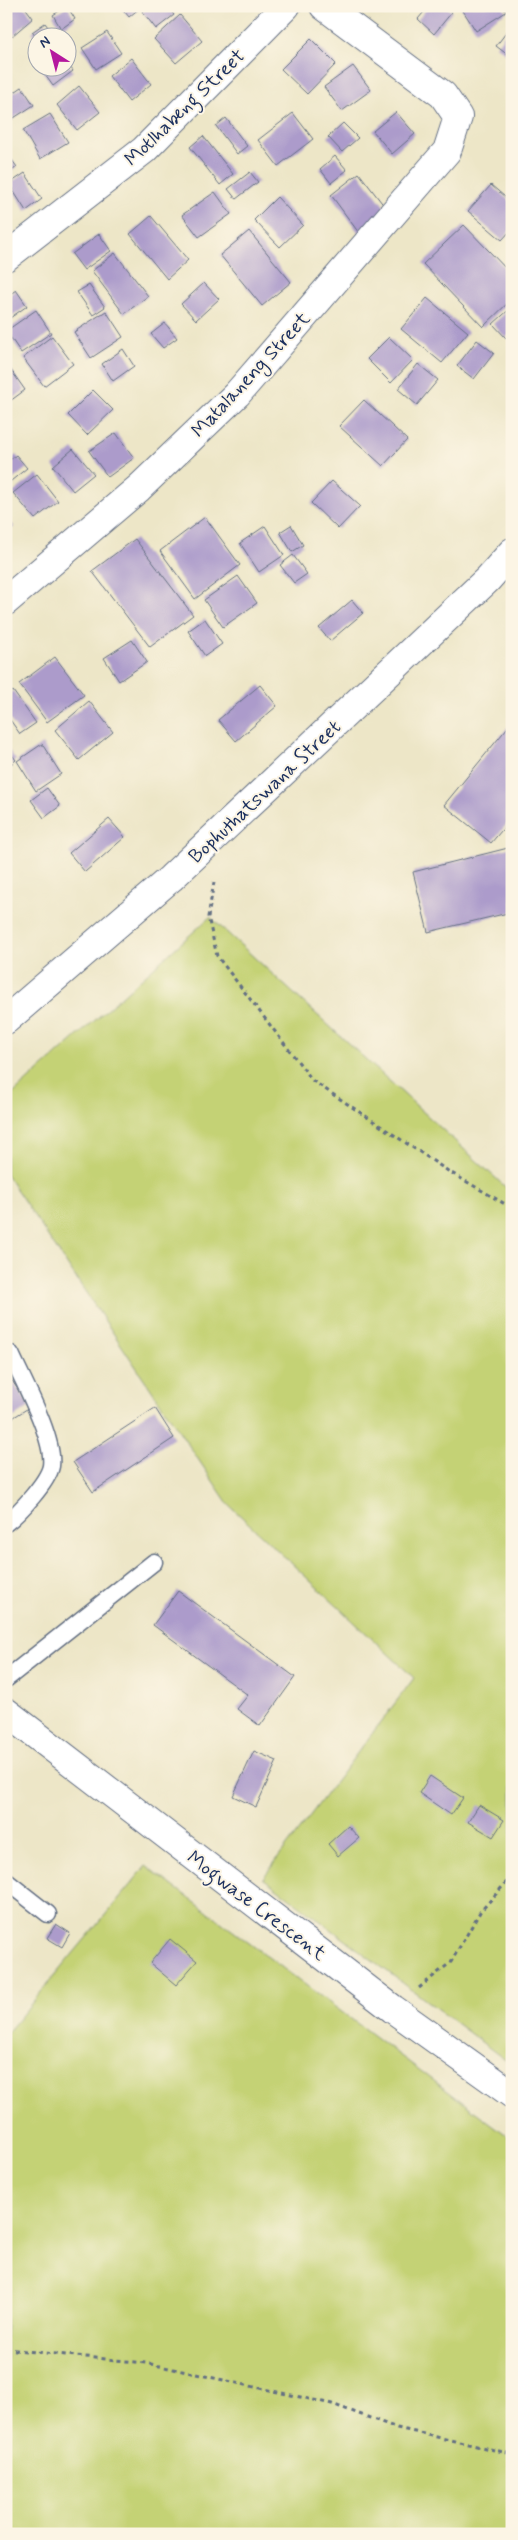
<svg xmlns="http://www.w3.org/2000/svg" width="518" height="2540" viewBox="0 0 518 2540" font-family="Mynerve,sans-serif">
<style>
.green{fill:#c4d274;stroke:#708069}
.building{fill:#ac9bcb}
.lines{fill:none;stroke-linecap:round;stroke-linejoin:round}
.lane-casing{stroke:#646f83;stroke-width:19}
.street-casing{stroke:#646f83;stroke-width:30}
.path{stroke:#646f83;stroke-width:3;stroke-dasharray:4 4;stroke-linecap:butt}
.lane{stroke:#fff;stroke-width:16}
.street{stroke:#fff;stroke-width:28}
.labels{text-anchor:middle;stroke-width:4;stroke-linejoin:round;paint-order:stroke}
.street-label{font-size:20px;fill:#1b2f5e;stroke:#fcf5e5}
</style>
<rect width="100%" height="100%" fill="#fcf5e5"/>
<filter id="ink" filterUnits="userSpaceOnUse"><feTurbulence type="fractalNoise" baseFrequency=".02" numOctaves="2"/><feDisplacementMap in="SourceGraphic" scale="10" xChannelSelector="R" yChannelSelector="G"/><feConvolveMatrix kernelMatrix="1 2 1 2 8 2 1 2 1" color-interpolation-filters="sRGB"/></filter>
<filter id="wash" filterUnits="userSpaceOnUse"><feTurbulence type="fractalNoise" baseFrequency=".0096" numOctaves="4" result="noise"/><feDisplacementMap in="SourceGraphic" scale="20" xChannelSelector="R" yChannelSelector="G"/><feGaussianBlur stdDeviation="1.12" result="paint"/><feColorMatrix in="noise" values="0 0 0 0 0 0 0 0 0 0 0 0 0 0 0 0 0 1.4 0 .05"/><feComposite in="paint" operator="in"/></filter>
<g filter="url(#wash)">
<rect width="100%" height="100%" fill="#ede6c7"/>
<g class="green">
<path d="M210,917L512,1193V2065L263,1878L414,1678L229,1505L6,1174V1100Z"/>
<path d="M146,1866L512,2139V2534H6V2034Z"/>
</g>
<g id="blocks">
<g class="building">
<path d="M6,6H24L33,18L12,36L6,28Z"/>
<path d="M67,6L75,19L61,29L53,15Z"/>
<path d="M120,6H142L129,17Z"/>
<path d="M148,6H167L174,15L156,29L142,11Z"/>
<path d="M429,6H446L452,12L434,34L418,19Z"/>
<path d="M460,6H503L506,12L476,31Z"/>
<path d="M180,15L202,41L176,63L154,39Z"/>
<path d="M45,23L56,38H38V39L32,32Z"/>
<path d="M512,25V58L496,46Z"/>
<path d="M107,32L121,53L96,69L82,48Z"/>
<path d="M311,39L336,64L307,94L281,69Z"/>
<path d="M131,58L151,84L129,102L109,76Z"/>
<path d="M68,64L73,71L53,86L40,68H68Z"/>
<path d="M353,66L371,90L342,111L324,87Z"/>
<path d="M79,86L100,112L77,130L57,105Z"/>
<path d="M22,87L34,105L6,123V98Z"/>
<path d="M396,112L415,134L392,154L373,131Z"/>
<path d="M293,113L313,139L278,166L258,140Z"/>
<path d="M50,114L68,142L40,159L23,130Z"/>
<path d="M226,118L247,146L237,154L216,126Z"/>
<path d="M343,123L358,138L342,152L328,137Z"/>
<path d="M203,136L233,174L220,185L190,147Z"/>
<path d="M6,152L17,167L6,175Z"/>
<path d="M335,156L347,170L331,183L320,169Z"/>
<path d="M250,172L258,182L236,199L228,189Z"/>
<path d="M25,173L42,199L26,211L9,184Z"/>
<path d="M359,173L388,211L359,233L331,195Z"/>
<path d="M491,185L512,203V229L502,240L468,211Z"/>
<path d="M215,192L231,214L199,237L182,215Z"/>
<path d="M277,197L303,225L280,247L254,220Z"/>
<path d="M151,216L188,260L167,279L130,234Z"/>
<path d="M464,225L512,275V299L483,327L423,264Z"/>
<path d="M249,231L291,282L262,306L220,255Z"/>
<path d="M99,234L111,251L84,270L72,254Z"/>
<path d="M115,253L148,296L124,314L92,271Z"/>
<path d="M204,283L219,299L196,320L181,304Z"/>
<path d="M89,285L105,307L93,315L77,292Z"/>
<path d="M16,290L27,306L10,318L6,313V297Z"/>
<path d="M427,298L468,332L442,363L401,329Z"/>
<path d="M512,307V333L506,338L493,324Z"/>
<path d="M36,310L51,333L21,353L6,331Z"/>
<path d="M106,311L123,337L91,358L74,332Z"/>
<path d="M165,323L177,338L163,348L151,334Z"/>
<path d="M52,336L73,364L44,386L23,358Z"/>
<path d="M389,337L413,360L391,383L367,359Z"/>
<path d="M477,340L494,353L474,379L457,366Z"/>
<path d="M123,349L134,366L113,381L102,364Z"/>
<path d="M6,363L25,390L6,404Z"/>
<path d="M418,364L438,380L417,405L398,389Z"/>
<path d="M93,390L113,410L87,435L68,415Z"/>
<path d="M364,400L407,440L383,466L339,426Z"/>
<path d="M116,433L134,458L108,477L89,451Z"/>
<path d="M73,449L94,474L73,491L53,466Z"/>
<path d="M16,455L27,468L6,485V463Z"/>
<path d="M37,474L58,501L35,519L13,493Z"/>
<path d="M332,481L360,506L338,529L311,503Z"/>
<path d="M6,516L14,527L6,533Z"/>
<path d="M205,517L240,565L195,599L160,551Z"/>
<path d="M291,525L303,545L292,552L280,532Z"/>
<path d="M265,526L284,555L259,572L240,543Z"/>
<path d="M135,539L193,615L150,647L92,571Z"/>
<path d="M293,555L307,574L294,583L280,565Z"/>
<path d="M238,576L257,603L223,627L204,600Z"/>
<path d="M352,600L363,613L330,641L319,628Z"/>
<path d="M205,619L222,644L205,656L188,631Z"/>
<path d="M132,640L147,662L119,681L104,658Z"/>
<path d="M55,657L84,695L47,722L19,684Z"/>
<path d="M260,685L277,706L236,741L218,720Z"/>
<path d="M13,691L36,723L20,734L6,714V696Z"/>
<path d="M89,701L113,732L79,760L55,730Z"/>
<path d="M512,722V818L491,843L444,805Z"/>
<path d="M42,744L61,774L36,791L17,761Z"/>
<path d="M6,747L16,760L6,768Z"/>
<path d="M47,788L60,806L44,818L31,800Z"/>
<path d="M109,819L125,837L85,872L69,853Z"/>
<path d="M512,847V912L428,932L413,872Z"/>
<path d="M6,1372L30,1407L6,1422Z"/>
<path d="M155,1408L174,1438L93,1492L73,1462Z"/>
<path d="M178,1591L295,1677L260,1726L237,1709L248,1695L153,1625Z"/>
<path d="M254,1751L277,1761L256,1807L233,1796Z"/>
<path d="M430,1776L463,1798L451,1815L419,1793Z"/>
<path d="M479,1805L504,1820L493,1837L468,1822Z"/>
<path d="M348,1826L359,1838L338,1856L328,1844Z"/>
<path d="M56,1924L70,1933L62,1947L47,1938Z"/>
<path d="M170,1939L197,1961L176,1985L150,1963Z"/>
</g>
</g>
</g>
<g filter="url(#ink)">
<use href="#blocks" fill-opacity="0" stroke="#646f83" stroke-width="1"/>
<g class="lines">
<defs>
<g id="lane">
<path d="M6,1523C19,1513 48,1482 51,1466C55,1439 22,1379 11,1354"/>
<path d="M6,1679L154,1562"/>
<path d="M6,1881L48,1914"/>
</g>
<g id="street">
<path d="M6,257L144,150L286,6"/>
<path d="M6,601L139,488L237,394L447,151L458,117L443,95L324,6"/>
<path d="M6,1020L171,878L488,579L512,552"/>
<path d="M6,1712L393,2009L512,2094"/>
</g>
</defs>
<use href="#lane" class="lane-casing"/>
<use href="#street" class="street-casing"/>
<g class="path">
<path d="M214,882L208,917L217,956L313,1081L448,1171L512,1208"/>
<path d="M419,1988L451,1962L480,1912L512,1876"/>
<path d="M6,2349L146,2363L332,2404L397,2428L512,2454"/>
</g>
<use href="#lane" class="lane"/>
<use href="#street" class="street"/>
</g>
</g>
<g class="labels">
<g class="street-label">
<text transform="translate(184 107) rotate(-44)" y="7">Motlhabeng Street</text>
<text transform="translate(250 374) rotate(-47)" y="7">Matalaneng Street</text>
<text transform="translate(264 791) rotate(-43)" y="7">Bophuthatswana Street</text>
<text transform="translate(257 1905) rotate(37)" y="7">Mogwase Crescent</text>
</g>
</g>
<rect width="518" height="2540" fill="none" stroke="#fcf5e5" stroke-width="25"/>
<g transform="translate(52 52) rotate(324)"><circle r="24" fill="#fcf5e5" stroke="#a2a6af"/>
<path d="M0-4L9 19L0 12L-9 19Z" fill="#b5179e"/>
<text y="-8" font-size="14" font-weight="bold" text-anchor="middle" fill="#1b2f5e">N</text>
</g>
</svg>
